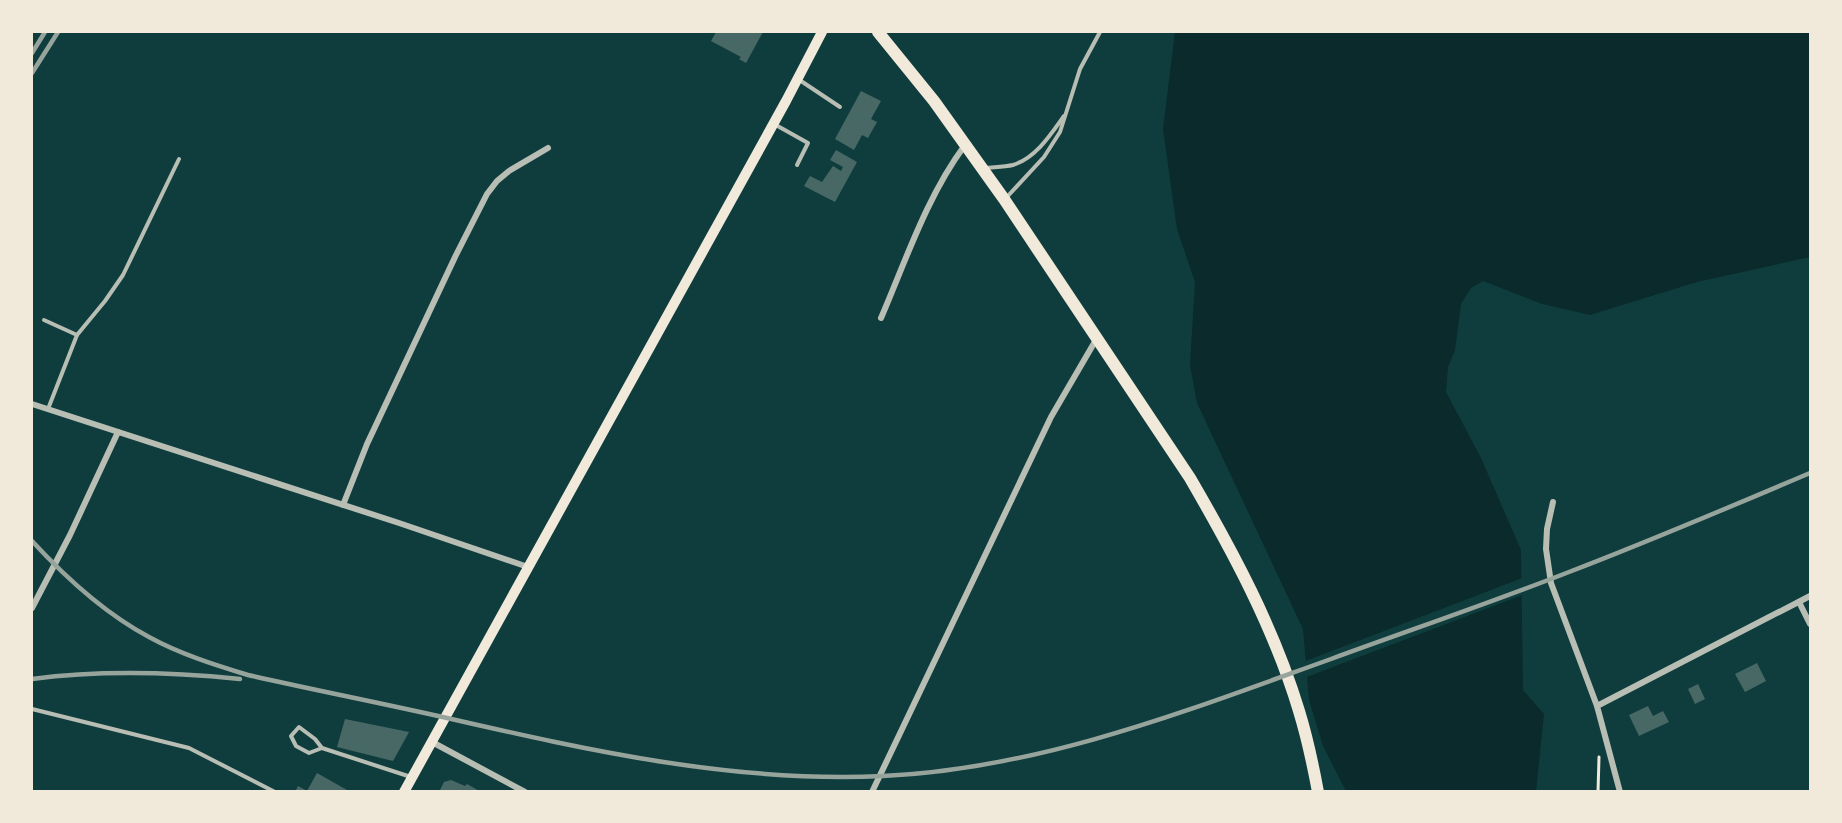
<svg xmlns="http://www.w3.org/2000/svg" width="1842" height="823" viewBox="0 0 1842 823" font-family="'Open Sans',sans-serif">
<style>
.water{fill:#0a2a2b}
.pier{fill:#0f3d3e}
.building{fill:#486865}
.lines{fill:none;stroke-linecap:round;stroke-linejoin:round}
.path{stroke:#f1e9da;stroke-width:3}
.service{stroke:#b8beb3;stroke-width:4}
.minor{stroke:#b8beb3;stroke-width:6}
.secondary{stroke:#f1e9da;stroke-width:10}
.trunk{stroke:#f1e9da;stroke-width:12}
.rail{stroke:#97a49c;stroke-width:4.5}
</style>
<rect width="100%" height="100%" fill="#0f3d3e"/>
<path class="water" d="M1175,32H1810V257L1697,282L1590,315L1542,304L1483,281L1471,288L1461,304L1455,350L1448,367L1446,392L1481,458L1521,550L1523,690L1544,714L1536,791H1346L1323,746L1309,700L1303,629L1197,403L1190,365L1195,282L1177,229L1163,129Z"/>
<path class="pier" d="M1525,577V594L1304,678L1303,662Z"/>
<g class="building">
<path d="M716,32H763L746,63L739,59L741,57L711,41Z"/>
<path d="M861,91L881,101L871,119L877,122L868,138L862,135L854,150L835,139Z"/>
<path d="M836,150L857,162L835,202L804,186L810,176L822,182L833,166L841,171L843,167L830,160Z"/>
<path d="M1757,663L1766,681L1745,692L1735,674Z"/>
<path d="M1698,684L1705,699L1695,704L1688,689Z"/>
<path d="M1648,706L1653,716L1663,711L1669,722L1639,736L1629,715Z"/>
<path d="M345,719L409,732L393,761L337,747Z"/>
<path d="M317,773L347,790L346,792H295L298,786L307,791Z"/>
<path d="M451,780L465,786L467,784L481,792H439L444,782Z"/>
</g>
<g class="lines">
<path class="path" d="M1598,792L1599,757"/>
<g class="service">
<path d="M798,79L840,107"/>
<path d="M774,124L808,143L797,165"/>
<path d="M985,168C994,167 1004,167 1013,165C1036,158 1051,134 1064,116"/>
<path d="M1006,198L1044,157L1060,132L1080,69L1100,32"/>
<path d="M44,320L77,335"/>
<path d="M48,409L77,335L105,301L123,275L179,159"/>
<path d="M32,709L189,748L275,792"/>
<path d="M322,748L309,753L296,746L291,736L299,727L315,739L322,748L411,777"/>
</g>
<g class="minor">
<path d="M881,318C906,260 927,196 965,145"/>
<path d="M32,404L399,523L528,567"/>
<path d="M1553,502L1547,529L1546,549L1551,583L1597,706"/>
<path d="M343,505L367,444L456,255L487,194L497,181L509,171L548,148"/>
<path d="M1799,602L1810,624"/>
<path d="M32,608L70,535L118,432"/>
<path d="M432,742L525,792"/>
<path d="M872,792L1051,417L1097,338"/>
<path d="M1620,792L1597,706L1810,596"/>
</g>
<path class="secondary" d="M404,792L786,101L822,32"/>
<path class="trunk" d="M878,32L934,101L1004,199L1190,478C1233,552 1274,628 1299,711C1307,737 1313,765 1318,792"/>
<g class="rail">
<path d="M32,53L45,32"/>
<path d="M32,73L58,32"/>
<path d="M32,541C66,578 104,613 149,637C180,654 215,665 248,675C314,690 381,703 447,718C591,751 735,783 883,776C1039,769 1186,711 1331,659C1410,630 1490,603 1569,572C1650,541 1730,507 1810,473"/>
<path d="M32,679C101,670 170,672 240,679"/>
</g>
</g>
<rect width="1842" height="823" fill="none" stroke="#f1e9da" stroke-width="66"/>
</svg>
